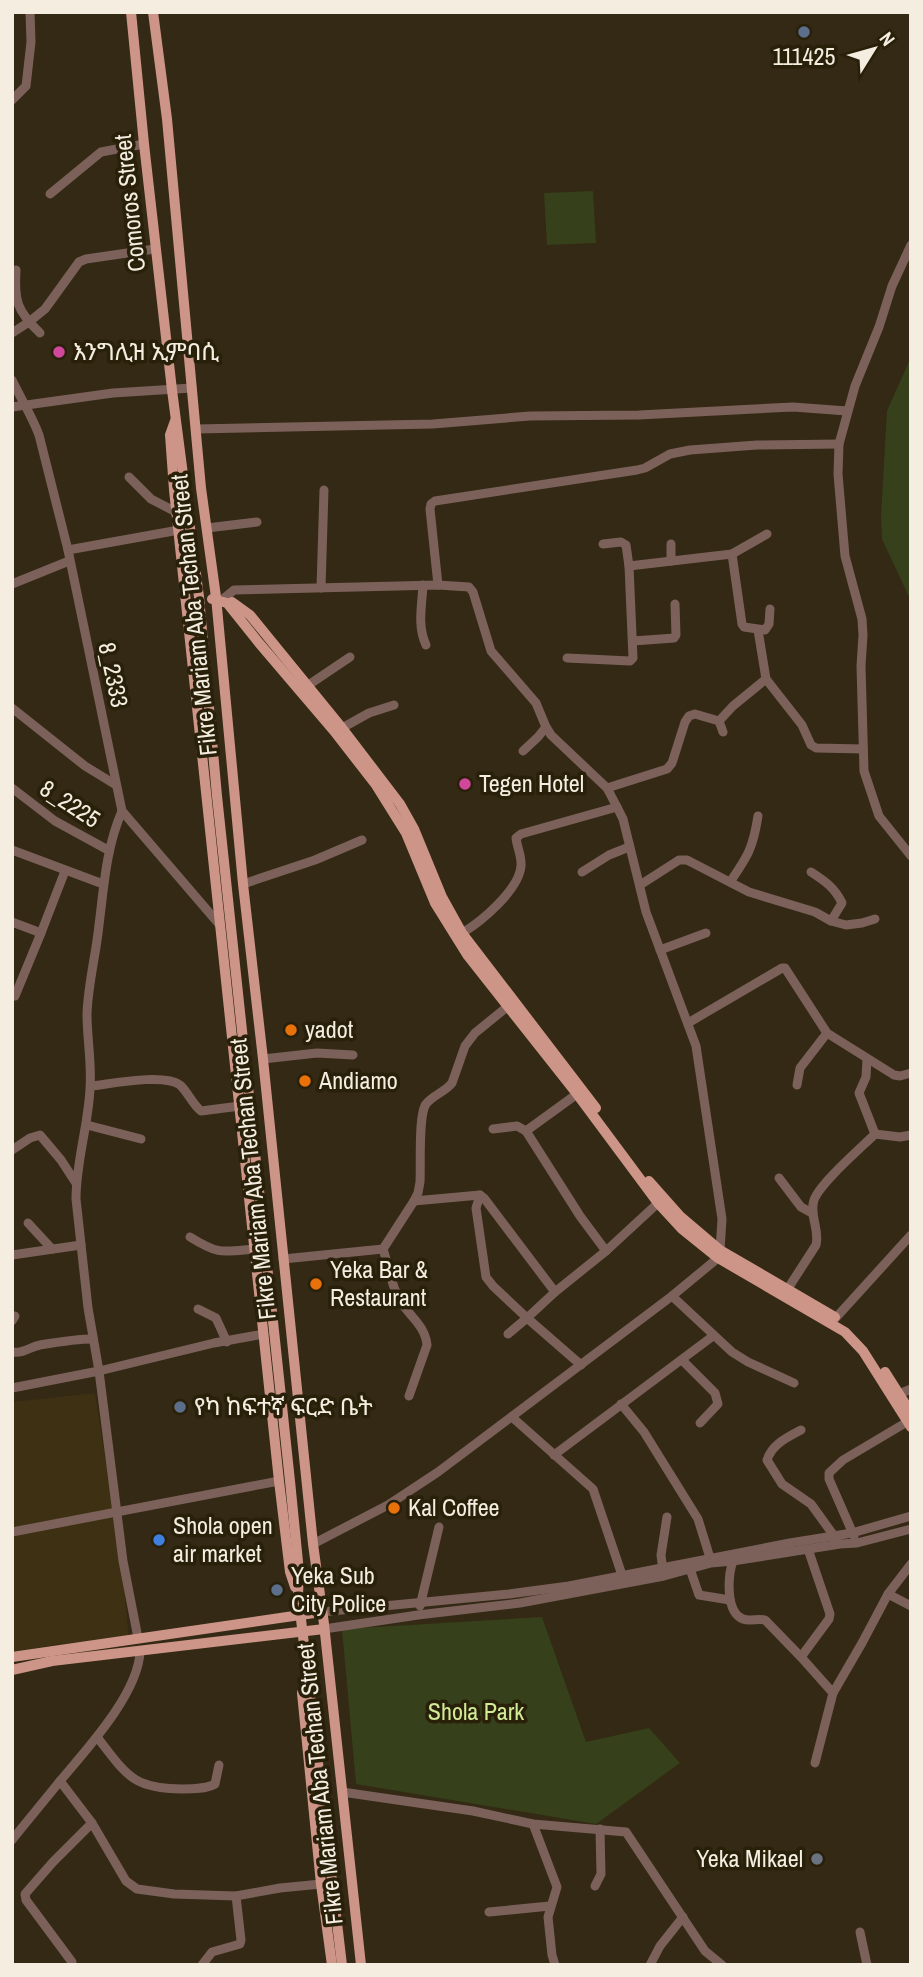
<svg xmlns="http://www.w3.org/2000/svg" width="923" height="1977" viewBox="0 0 923 1977" font-family="'Archivo Narrow','Noto Sans Ethiopic',sans-serif">
<style>
.built{fill:#3d3013}
.green{fill:#36401a}
.lines{fill:none;stroke-linecap:round;stroke-linejoin:round}
.minor{stroke:#7c615a;stroke-width:9}
.major{stroke:#cd9588;stroke-width:10}
.service-dot{fill:#5c6f8a;stroke:#29200a;stroke-width:2.5}
.hotel-dot{fill:#d1479c;stroke:#29200a;stroke-width:2.5}
.food-dot{fill:#e8710a;stroke:#29200a;stroke-width:2.5}
.shop-dot{fill:#3f7fe0;stroke:#29200a;stroke-width:2.5}
.worship-dot{fill:#6b7280;stroke:#29200a;stroke-width:2.5}
.labels{text-anchor:middle;stroke-width:7;stroke-linejoin:round;paint-order:stroke}
.poi-label{font-size:24px;fill:#f4ede0;stroke:#29200a;text-anchor:start}
.street-label{font-size:24px;fill:#f4ede0;stroke:#29200a}
.park-label{font-size:24px;fill:#d0ea96;stroke:#29200a}
</style>
<rect width="100%" height="100%" fill="#332914"/>
<path class="built" d="M95,1393L123,1575L129,1641L59,1644L12,1652V1402Z"/>
<g class="green">
<path d="M593,191L596,243L547,245L544,193Z"/>
<path d="M911,357V601L882,539L881,516L887,411Z"/>
<path d="M542,1617L586,1742L649,1728L680,1763L596,1824L356,1784L342,1629Z"/>
</g>
<g class="lines">
<g class="minor">
<path d="M12,100L26,86L31,42L30,12"/>
<path d="M50,194L101,152L144,144"/>
<path d="M911,245L892,286L879,327L855,386L839,444L838,474L845,556L862,619L863,635L861,666L864,771L879,816L911,856"/>
<path d="M16,270C14,301 17,311 40,333"/>
<path d="M12,333L29,322L45,309L79,262L86,259L155,249"/>
<path d="M12,380C21,399 32,416 39,435L68,550L122,811L219,924"/>
<path d="M12,407L113,393L192,388"/>
<path d="M196,429L433,424L530,416L639,415L793,407L847,411"/>
<path d="M129,477L151,499L176,512"/>
<path d="M207,528L257,522"/>
<path d="M671,544V561"/>
<path d="M68,550L179,530"/>
<path d="M732,554L742,624L744,627L765,630L769,624L770,609"/>
<path d="M629,566L732,554L767,534"/>
<path d="M12,584L69,561"/>
<path d="M423,585C422,605 417,626 426,645"/>
<path d="M438,585L430,509L431,504L435,501L637,470L645,468L670,454L690,450L757,445L839,444"/>
<path d="M321,588L324,490"/>
<path d="M223,599L234,590L438,585L469,587L473,592L491,651L536,703L546,727L551,735L607,788L617,807L623,819L646,912L696,1046L722,1219L720,1250L718,1258L672,1296L438,1472L388,1505L313,1544"/>
<path d="M758,630L766,679L802,725L811,745L816,748L863,749"/>
<path d="M633,641L674,638L676,635L675,604"/>
<path d="M567,658L630,661L633,658L629,566L626,545L621,542L603,544"/>
<path d="M307,686L350,657"/>
<path d="M12,708L85,766L116,785"/>
<path d="M342,728L369,713L394,705"/>
<path d="M723,732L719,721L733,706L766,679"/>
<path d="M523,751L538,737L546,727"/>
<path d="M12,788L55,821L108,850"/>
<path d="M607,788L667,769L672,763L685,722L689,716L695,714L719,721"/>
<path d="M12,850L103,884"/>
<path d="M582,872L609,855L629,847"/>
<path d="M811,872C825,881 835,888 842,903L831,921"/>
<path d="M730,882C748,856 753,848 758,816"/>
<path d="M243,884L315,860L362,840"/>
<path d="M640,885L679,860H687L749,892L815,912L831,921L846,925L862,923L875,919"/>
<path d="M12,922L41,933L15,996L12,995"/>
<path d="M41,933L65,871"/>
<path d="M462,933C481,922 519,890 521,866C522,857 517,847 516,838L521,834L617,807"/>
<path d="M660,950L706,933"/>
<path d="M688,1023L782,968H785L827,1033L894,1075L900,1076L911,1073"/>
<path d="M263,1059L317,1053L353,1055"/>
<path d="M867,1059L866,1077L859,1093L875,1134"/>
<path d="M797,1085L800,1068L827,1033"/>
<path d="M91,1086C110,1084 164,1073 180,1085C188,1092 192,1104 201,1111L240,1106"/>
<path d="M577,1094L526,1131L580,1216L606,1251"/>
<path d="M87,1125L141,1139"/>
<path d="M493,1129L517,1126L526,1131"/>
<path d="M875,1134L900,1137L911,1135"/>
<path d="M12,1150L30,1138L40,1135L61,1160L76,1183"/>
<path d="M779,1178L801,1207L812,1213"/>
<path d="M480,1195L476,1208L486,1277L493,1286L527,1318L508,1334"/>
<path d="M414,1201L480,1195L484,1198L555,1292"/>
<path d="M28,1223L52,1249"/>
<path d="M190,1237C219,1255 222,1252 254,1249"/>
<path d="M383,1249C388,1264 391,1283 398,1297C407,1315 425,1324 427,1345L409,1396"/>
<path d="M12,1255L81,1245"/>
<path d="M283,1259L383,1249L414,1201L418,1193L420,1182C421,1166 418,1115 426,1104C433,1095 445,1092 452,1083L465,1046L475,1033L507,1007"/>
<path d="M787,1290L816,1245C820,1229 809,1216 814,1200C820,1183 861,1148 875,1134"/>
<path d="M672,1296L732,1352L748,1362L794,1383"/>
<path d="M198,1309L216,1318L227,1342"/>
<path d="M12,1321L15,1316"/>
<path d="M832,1322L911,1235"/>
<path d="M12,1352C24,1354 29,1347 40,1345C58,1342 75,1339 93,1339"/>
<path d="M682,1360L715,1393L718,1404L700,1423"/>
<path d="M581,1365L527,1318L555,1292L606,1251L658,1203"/>
<path d="M12,1388L99,1371L88,1308L76,1199C76,1162 88,1127 90,1089C92,1064 87,1039 87,1014C88,984 96,955 99,925C104,886 106,848 122,811"/>
<path d="M899,1394L911,1389"/>
<path d="M621,1404L644,1432L698,1519L711,1561"/>
<path d="M513,1418L593,1489L623,1578"/>
<path d="M801,1430C788,1437 772,1444 767,1460L782,1484L811,1504L837,1540"/>
<path d="M554,1455L713,1336"/>
<path d="M12,1532L279,1481"/>
<path d="M854,1536L829,1479V1473L843,1460L907,1422"/>
<path d="M733,1561C728,1575 725,1612 743,1619C750,1622 757,1618 765,1620L801,1657L833,1693L815,1763"/>
<path d="M690,1569L699,1595L730,1600"/>
<path d="M663,1571L661,1555L667,1517"/>
<path d="M888,1594L911,1606"/>
<path d="M420,1606L439,1527"/>
<path d="M321,1612L509,1594L569,1586L790,1543L852,1533L911,1516"/>
<path d="M324,1629L418,1615L520,1603L664,1576L711,1563L733,1561L840,1544L857,1543L911,1529"/>
<path d="M138,1638L123,1561L99,1371L214,1343L264,1334"/>
<path d="M801,1657L829,1619L830,1614L808,1549"/>
<path d="M833,1693L862,1643L888,1594L911,1564"/>
<path d="M97,1737C126,1774 132,1789 182,1789C193,1789 206,1789 215,1784L219,1765"/>
<path d="M60,1781L92,1823L126,1881L137,1889L174,1894L236,1896L280,1888L321,1884"/>
<path d="M342,1792L473,1811L533,1824L626,1832L705,1951L722,1965"/>
<path d="M533,1824L557,1887L548,1917L552,1955L555,1965"/>
<path d="M12,1840C28,1820 44,1801 60,1781C86,1750 139,1693 140,1651"/>
<path d="M595,1886L601,1874L600,1829"/>
<path d="M489,1912L550,1906"/>
<path d="M860,1932L867,1965"/>
<path d="M72,1962L26,1900L25,1894L53,1862L92,1823"/>
<path d="M202,1965L212,1952L240,1944L241,1940L236,1896"/>
<path d="M650,1965L660,1946L683,1917"/>
</g>
<g class="major">
<path d="M131,12L144,144L172,390L199,597L217,796L290,1481L299,1572L298,1594L342,1965"/>
<path d="M153,12L167,119L201,488L216,597L243,884L263,1059L313,1544L324,1624L361,1965"/>
<path d="M175,421L170,435L174,490L279,1481L290,1572L295,1587"/>
<path d="M212,599L227,603L259,643L334,731L376,785L406,833L435,903L468,956L577,1094L658,1203L682,1229L718,1258L845,1332L863,1351L911,1427"/>
<path d="M232,602L250,615L342,728L400,804L414,829L442,897L462,933L596,1108"/>
<path d="M649,1181L680,1216L720,1250L835,1317"/>
<path d="M885,1372L911,1413"/>
<path d="M12,1657L321,1612"/>
<path d="M12,1670L52,1661L324,1629"/>
<path d="M307,1679L302,1693L321,1884L332,1965"/>
</g>
</g>
<g class="service-dot">
<circle cx="804" cy="32" r="7"/>
<circle cx="180" cy="1407" r="7"/>
<circle cx="277" cy="1590" r="7"/>
</g>
<g class="hotel-dot">
<circle cx="59" cy="352" r="7"/>
<circle cx="465" cy="784" r="7"/>
</g>
<g class="food-dot">
<circle cx="291" cy="1030" r="7"/>
<circle cx="305" cy="1081" r="7"/>
<circle cx="316" cy="1284" r="7"/>
<circle cx="394" cy="1508" r="7"/>
</g>
<circle class="shop-dot" cx="159" cy="1540" r="7"/>
<circle class="worship-dot" cx="817" cy="1859" r="7"/>
<g class="labels">
<g class="poi-label">
<text x="804" y="65" text-anchor="middle">111425</text>
<text x="73" y="360">እንግሊዝ ኢምባሲ</text>
<text x="479" y="792">Tegen Hotel</text>
<text x="305" y="1038">yadot</text>
<text x="319" y="1089">Andiamo</text>
<text x="330" y="1278">Yeka Bar &amp;<tspan x="330" dy="28">Restaurant</tspan></text>
<text x="194" y="1415">የካ ከፍተኛ ፍርድ ቤት</text>
<text x="408" y="1516">Kal Coffee</text>
<text x="173" y="1534">Shola open<tspan x="173" dy="28">air market</tspan></text>
<text x="291" y="1584">Yeka Sub<tspan x="291" dy="28">City Police</tspan></text>
<text x="803" y="1867" text-anchor="end">Yeka Mikael</text>
</g>
<g class="street-label">
<text transform="translate(130 203) rotate(-96)" y="8">Comoros Street</text>
<text transform="translate(194 615) rotate(-96)" y="8">Fikre Mariam Aba Techan Street</text>
<text transform="translate(113 675) rotate(78)" y="8">8_2333</text>
<text transform="translate(70 804) rotate(33)" y="8">8_2225</text>
<text transform="translate(253 1179) rotate(-96)" y="8">Fikre Mariam Aba Techan Street</text>
<text transform="translate(320 1784) rotate(-96)" y="8">Fikre Mariam Aba Techan Street</text>
</g>
<g class="park-label">
<text x="476" y="1720">Shola Park</text>
</g>
</g>
<rect width="923" height="1977" fill="none" stroke="#f4ede0" stroke-width="28"/>
<g transform="translate(874 49) rotate(53)" stroke="#29200a" stroke-width="5" paint-order="stroke">
<path d="M0-5L12 26L0 18L-12 26Z" fill="#f4ede0"/>
<text y="-10" font-size="19" font-weight="bold" text-anchor="middle" fill="#f4ede0">N</text>
</g>
</svg>
